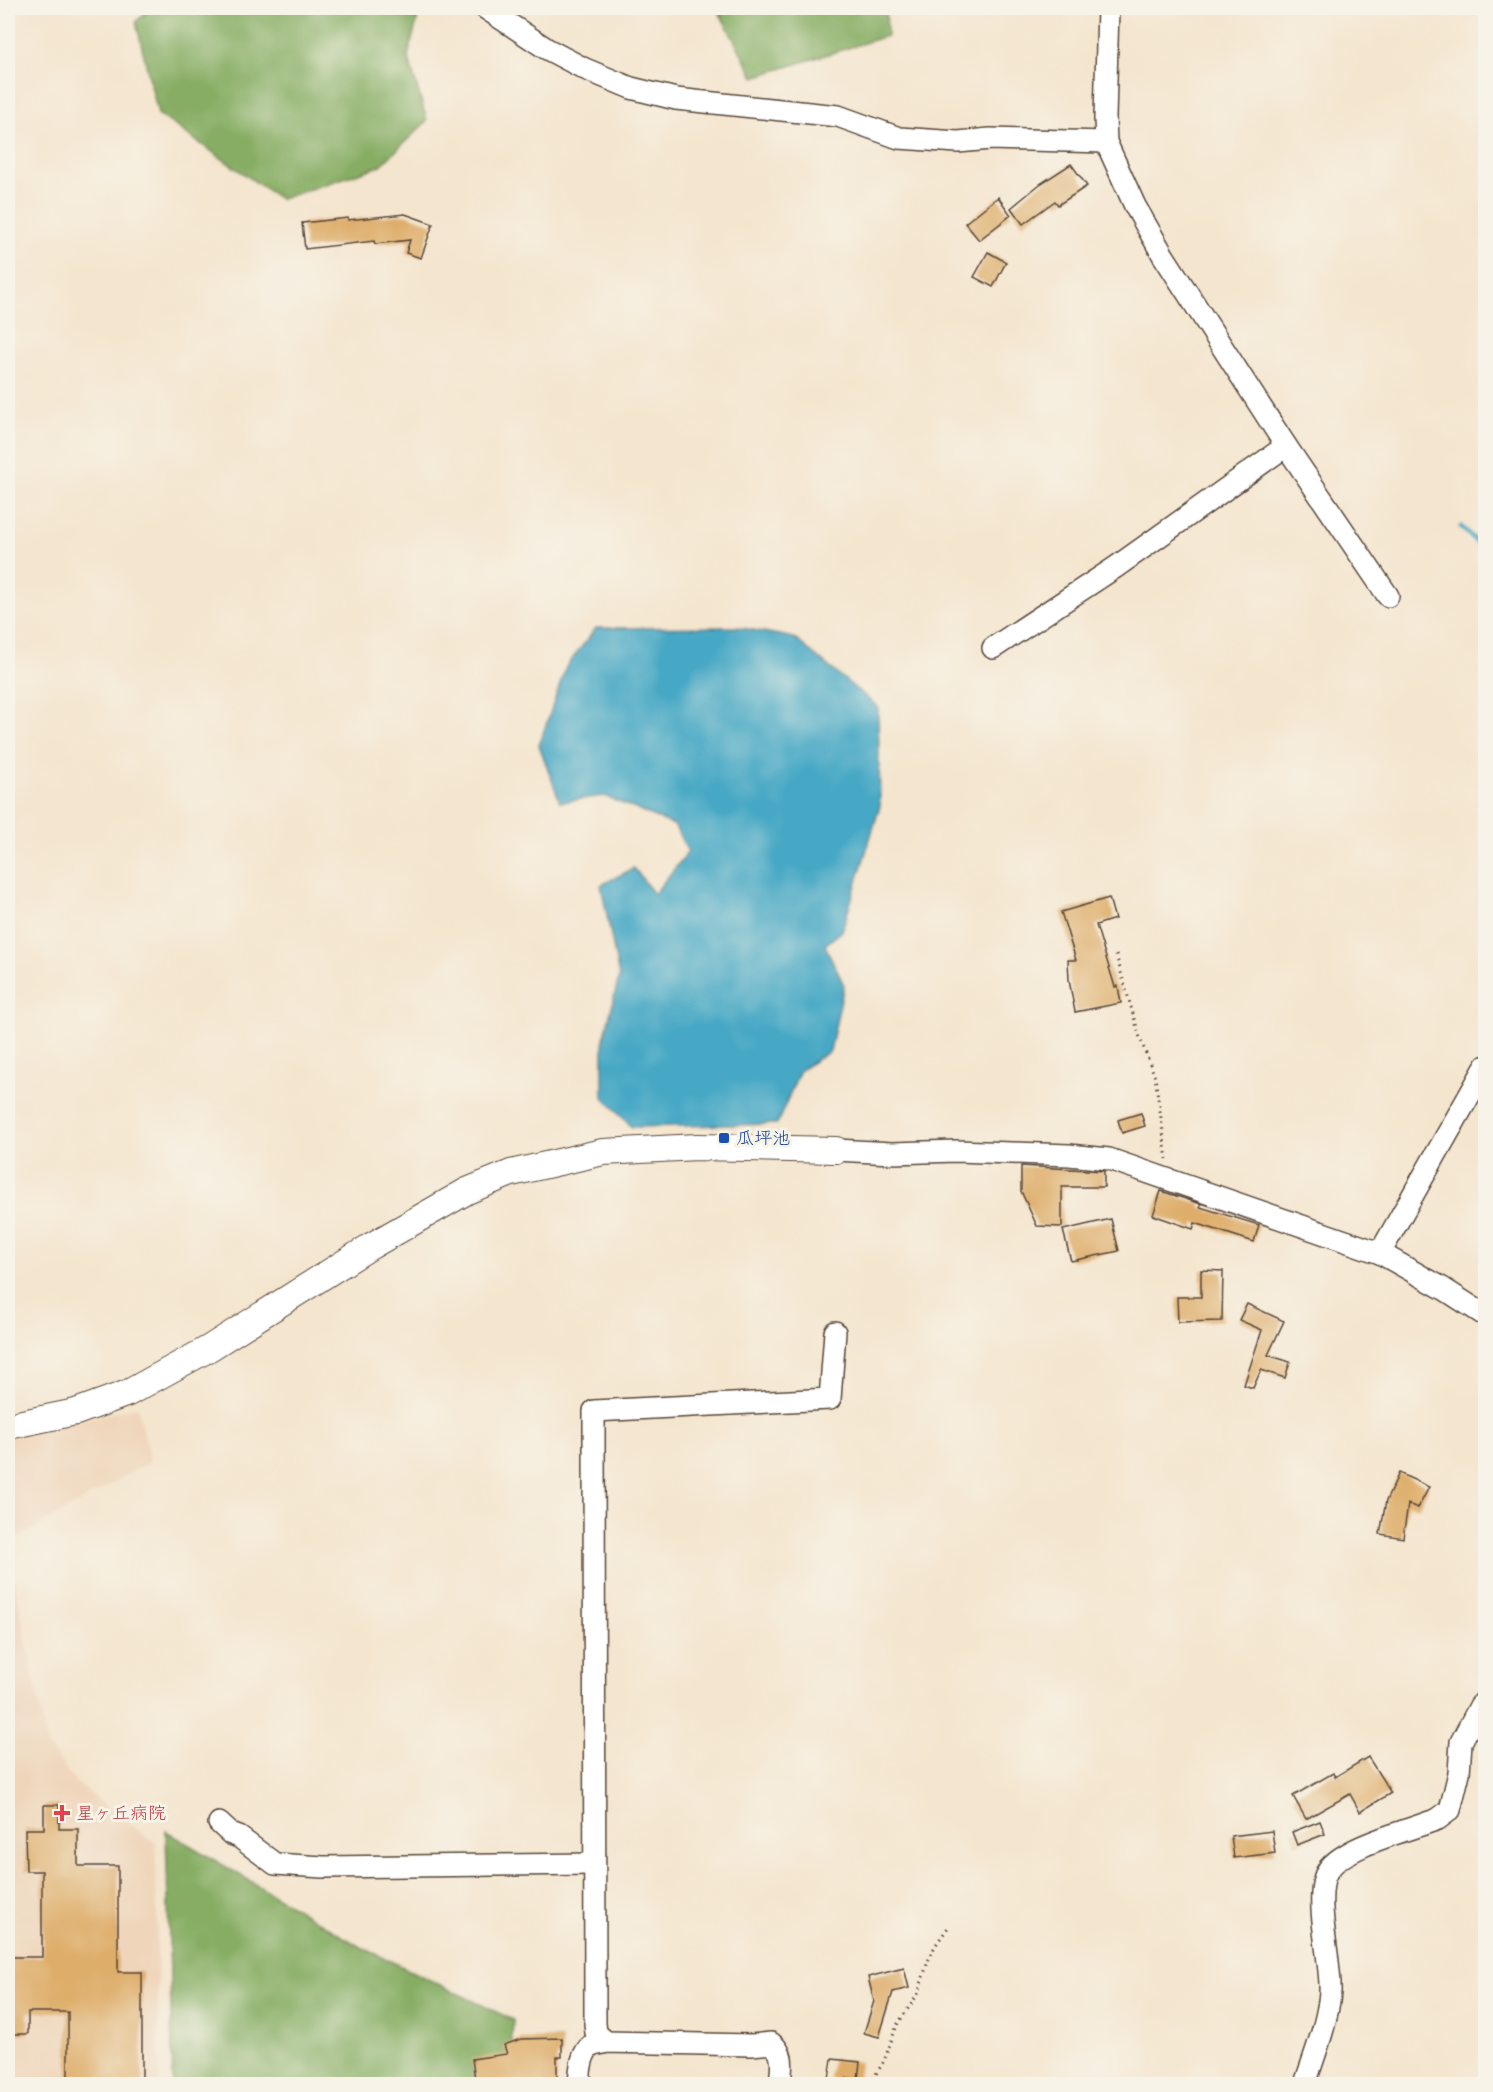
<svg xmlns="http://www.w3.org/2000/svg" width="1493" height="2092" viewBox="0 0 1493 2092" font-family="'Balsamiq Sans','Klee One',sans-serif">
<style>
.built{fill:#efd6bb}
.forest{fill:#86ad64;stroke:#606c41;stroke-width:1.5}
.water{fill:#46a8c5;stroke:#406972;stroke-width:1.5}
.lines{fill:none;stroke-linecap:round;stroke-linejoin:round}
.stream{stroke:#46a8c5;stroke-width:5}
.building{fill:#dead6b}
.minor-casing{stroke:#574638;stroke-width:24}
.tertiary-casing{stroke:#574638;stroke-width:28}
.path{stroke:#574638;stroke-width:3;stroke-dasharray:1.5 4.5;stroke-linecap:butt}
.minor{stroke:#fff;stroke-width:21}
.tertiary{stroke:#fff;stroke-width:26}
.transit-dot{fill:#1a4fb4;stroke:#f7f3e8;stroke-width:2}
.health-dot{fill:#e0444e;stroke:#f7f3e8;stroke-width:2}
.labels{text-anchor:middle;stroke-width:6;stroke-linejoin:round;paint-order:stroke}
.transit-label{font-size:18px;fill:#164399;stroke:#f7f3e8;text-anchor:start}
.health-label{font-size:18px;fill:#be3a42;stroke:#f7f3e8;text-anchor:start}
</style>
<rect width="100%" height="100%" fill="#f7f3e8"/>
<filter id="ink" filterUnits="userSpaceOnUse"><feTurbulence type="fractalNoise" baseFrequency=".0167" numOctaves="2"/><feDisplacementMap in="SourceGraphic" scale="12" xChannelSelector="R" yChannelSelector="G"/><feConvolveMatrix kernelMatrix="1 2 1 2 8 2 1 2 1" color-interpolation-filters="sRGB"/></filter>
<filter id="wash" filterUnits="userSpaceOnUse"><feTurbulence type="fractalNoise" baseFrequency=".008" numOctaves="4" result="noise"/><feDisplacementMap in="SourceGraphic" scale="24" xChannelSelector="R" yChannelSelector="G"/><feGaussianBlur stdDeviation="1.35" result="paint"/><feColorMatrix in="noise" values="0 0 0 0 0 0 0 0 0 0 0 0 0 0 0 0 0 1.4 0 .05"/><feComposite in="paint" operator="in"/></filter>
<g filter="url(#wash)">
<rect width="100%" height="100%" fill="#f4e5ce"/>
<g class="built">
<path d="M138,1407L150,1462L8,1543V1435Z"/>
<path d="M8,1547L47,1744L75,1782L156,1844L159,2084H8Z"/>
</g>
<g class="forest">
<path d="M150,8H420L408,56L427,121L380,166L280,199L158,114L136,22Z"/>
<path d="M717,8H886L887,36L754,77Z"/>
<path d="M166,1831L359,1946L513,2020L509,2084H173Z"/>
</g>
<path class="water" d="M738,627L794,638L878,707L880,806L842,931L825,945L844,985L830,1051L800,1070L777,1124L632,1127L603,1097V1043L619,977L601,885L634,868L654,894L688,852L674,825L604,796L560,802L539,745L566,667L596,628Z"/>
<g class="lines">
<path class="stream" d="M1461,527L1486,551"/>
</g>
<g id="blocks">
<g class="building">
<path d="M1071,164L1087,186L1058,205L1055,201L1023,224L1011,208L1040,184Z"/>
<path d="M998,197L1011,215L979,240L965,223Z"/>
<path d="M405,214L433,224L421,258L406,253L410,240L375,244L374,241L305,249L302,223L348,218V220Z"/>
<path d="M988,252L1006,262L993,287L974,277Z"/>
<path d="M1109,898L1115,919L1096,925L1115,987L1118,986L1121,1003L1075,1012L1069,980L1068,960H1076L1061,912Z"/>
<path d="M1141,1113L1145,1126L1122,1133L1118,1120Z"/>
<path d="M1021,1166L1104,1171V1187H1062V1227L1037,1226L1021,1191Z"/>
<path d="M1161,1191L1201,1204L1200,1207L1259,1225L1254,1242L1195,1223L1193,1229L1153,1215Z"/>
<path d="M1111,1219L1119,1251L1071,1261L1063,1230Z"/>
<path d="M1201,1270L1223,1271L1222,1321L1178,1322L1177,1297H1201Z"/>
<path d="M1247,1304L1284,1321L1268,1355L1290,1362L1285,1378L1261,1370L1253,1388L1244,1385L1262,1330L1239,1320Z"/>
<path d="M1399,1473L1429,1487L1418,1508L1408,1504L1403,1538L1380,1534L1386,1501Z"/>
<path d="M1368,1757L1391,1793L1360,1812L1350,1794L1306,1819L1293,1796L1333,1773L1335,1777Z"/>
<path d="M44,1805H59V1829H78V1866H118V1972H142V2085H68V2012H28V2034H8V1957H42V1871H26L25,1829H44Z"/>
<path d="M1320,1821L1325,1834L1297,1845L1292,1832Z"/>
<path d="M1272,1831L1275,1853L1234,1858L1231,1836Z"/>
<path d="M904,1968L909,1988L893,1992L879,2037L864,2033L874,2001L868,1977Z"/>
<path d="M562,2038V2057H557V2085H476L472,2059L507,2054L504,2045L521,2039Z"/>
<path d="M832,2059L860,2062L858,2079L847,2078V2081L829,2079Z"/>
</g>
</g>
</g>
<g filter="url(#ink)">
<use href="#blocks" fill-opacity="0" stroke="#574638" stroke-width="1.5"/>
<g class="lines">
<defs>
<g id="minor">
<path d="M485,8L547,49L585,69L631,88L676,99L838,116L899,138L958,142L990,139L1106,142"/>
<path d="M1108,8L1105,118L1106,142L1135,206L1163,255L1286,446L1388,596"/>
<path d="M993,648L1116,567L1286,446"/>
<path d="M836,1150L892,1153L957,1151L1069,1155L1109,1159L1380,1253L1444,1289L1486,1316"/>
<path d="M1380,1253L1486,1066"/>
<path d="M219,1823L231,1834L239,1837L275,1864L323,1867L594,1864"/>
<path d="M606,2042L596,2033L595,2023L594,1411L830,1399L835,1332"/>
<path d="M579,2084C580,2073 580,2054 591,2046C595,2044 602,2044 606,2042L752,2045L771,2043C786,2054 781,2068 780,2084"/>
<path d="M1305,2084C1314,2056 1328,2022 1330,1992C1332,1962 1312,1894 1328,1870C1344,1846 1410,1830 1438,1819L1450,1810L1459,1773L1461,1742L1480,1706L1486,1700"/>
</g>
<path id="tertiary" d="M8,1426L76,1412L128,1393L208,1349L371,1246L467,1191L511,1173L603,1152L697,1147L836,1150"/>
</defs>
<use href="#minor" class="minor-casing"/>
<use href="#tertiary" class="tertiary-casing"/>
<g class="path">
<path d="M1116,955L1140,1038L1155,1077L1167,1159"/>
<path d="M870,2084L884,2061L897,2025L918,1994L928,1961L935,1946L949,1926"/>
</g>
<use href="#minor" class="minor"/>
<use href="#tertiary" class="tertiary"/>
</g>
</g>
<rect class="transit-dot" x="718" y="1132" width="12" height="12" rx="3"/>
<path class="health-dot" d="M59 1804h6v6h6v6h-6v6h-6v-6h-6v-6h6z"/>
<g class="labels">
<g class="transit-label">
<text x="736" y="1144">瓜坪池</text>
</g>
<g class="health-label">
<text x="76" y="1819">星ヶ丘病院</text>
</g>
</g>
<rect width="1493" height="2092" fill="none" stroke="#f7f3e8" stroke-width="30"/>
</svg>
